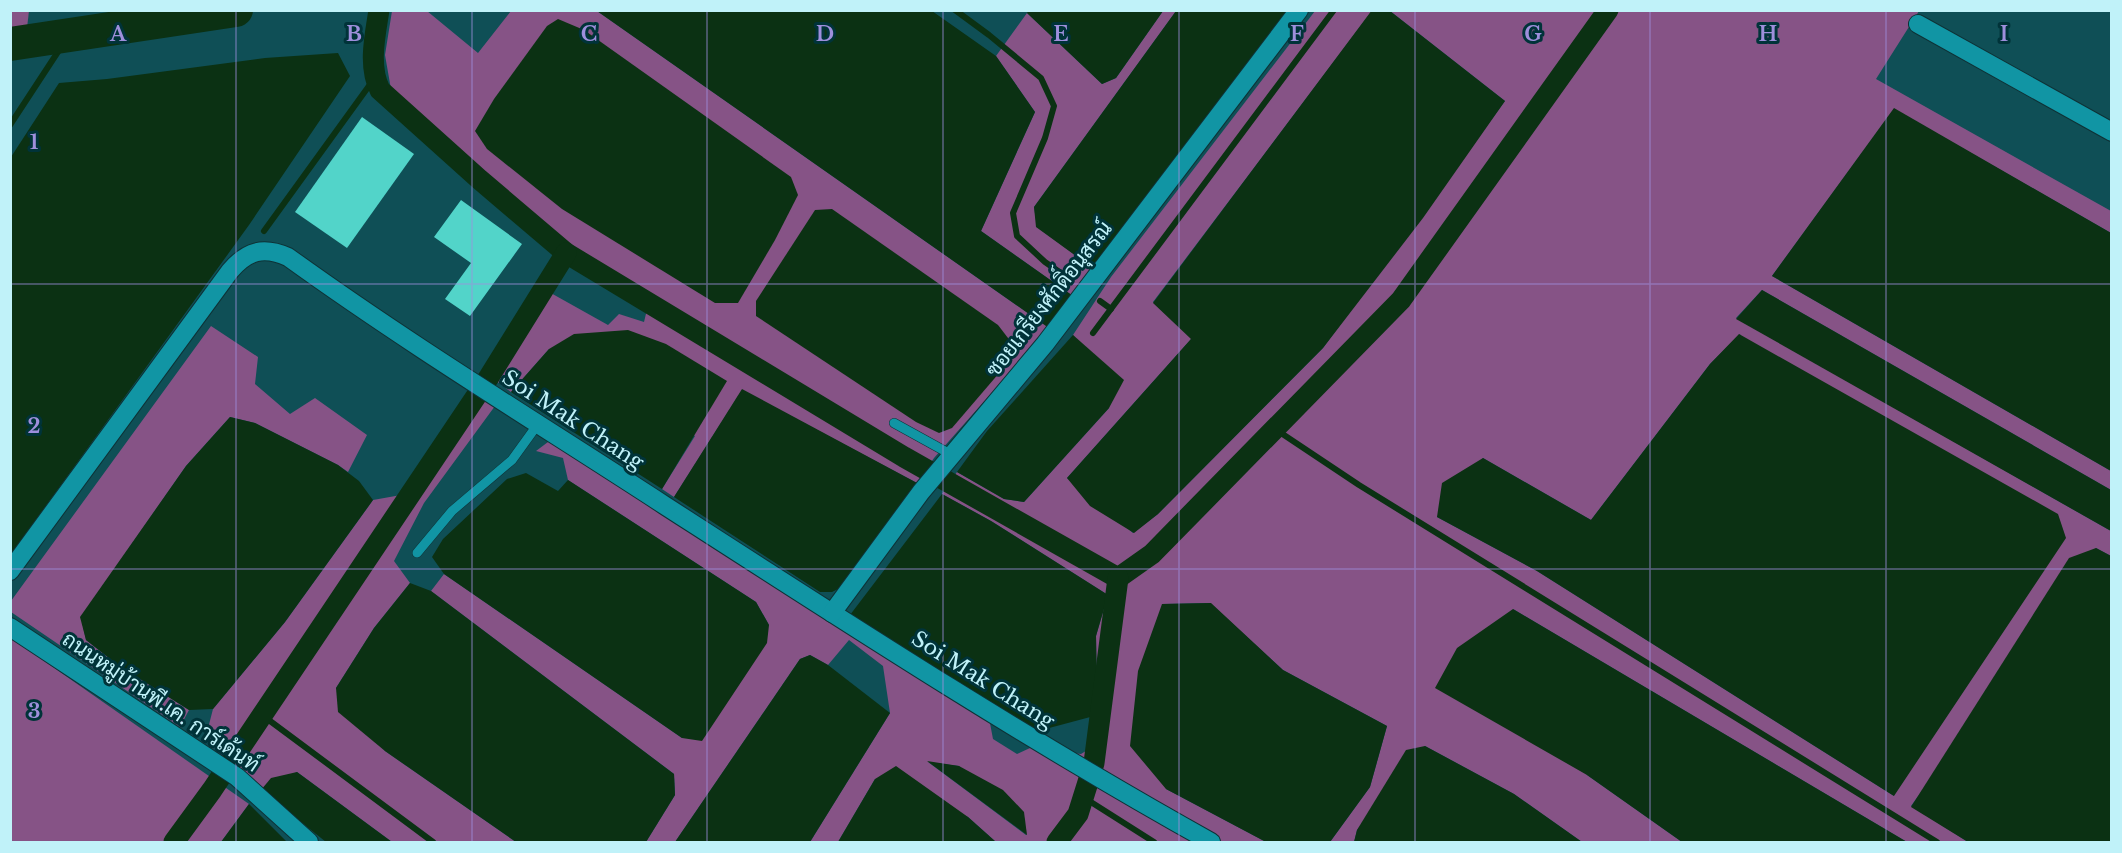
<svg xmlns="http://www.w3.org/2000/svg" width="2122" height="853" viewBox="0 0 2122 853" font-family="'Libre Baskerville',Sarabun,serif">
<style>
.green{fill:#865386;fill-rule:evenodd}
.water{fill:#0b3113}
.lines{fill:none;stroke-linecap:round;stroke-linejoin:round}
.stream{stroke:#0b3113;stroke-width:6}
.canal{stroke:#0b3113;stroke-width:21}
.river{stroke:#0b3113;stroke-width:34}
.building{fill:#52d4c9}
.service-casing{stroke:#0e3236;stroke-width:10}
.minor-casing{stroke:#0e3236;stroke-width:20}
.service{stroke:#1195a4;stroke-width:9}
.minor{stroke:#1195a4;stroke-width:18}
.grid{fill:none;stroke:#9e8fdc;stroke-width:1.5;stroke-opacity:0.55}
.labels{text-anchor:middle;stroke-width:6;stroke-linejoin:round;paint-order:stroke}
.street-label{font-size:21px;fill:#c0f2f9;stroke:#003339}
.grid-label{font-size:20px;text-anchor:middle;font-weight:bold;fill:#9e8fdc;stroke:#003339;stroke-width:6;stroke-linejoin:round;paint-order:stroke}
</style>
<rect width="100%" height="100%" fill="#0f4f56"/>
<g class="green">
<path d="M10,11H29L27,28L11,32Z"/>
<path d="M392,11H427L478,53L511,11H597L1049,328L934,458L917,483L742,390L674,497L662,489L695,436L549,349L511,392L484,372L549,292L608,325L619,314L644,322L651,293L554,238L468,166L392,95L385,55Z"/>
<path d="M1163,11H1176L1034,207L1037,227L1094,269L1073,296L981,231L1035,112L996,56L1027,13L1102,84L1116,78Z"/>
<path d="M1315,11H1372L1153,302L1192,338L1067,478L1133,533L1158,514L1323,348L1505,101L1390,11H1919L1876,79L2111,211V233L1894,109L1772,276L2111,471V490L1762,290L1736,318L2111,531V556L2096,548L1911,806L1968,842H1907L1513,609L1587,775L1682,842H1582L1514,794L1425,746L1357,830L1354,842H1330L1370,787L1387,726L1283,670L1210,603L1162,604L1166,789L1266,842H996L968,817L875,779L838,842H810L890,713L883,666L849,640L828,665L810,655L800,659L675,842H646L675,795L674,774L431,591L444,574L682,738L769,625L756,602L568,480L563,458L536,451L552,439L989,718L993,739L1017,754L1030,748L1081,754L1089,749L1097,693L1096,636L1108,595L991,521L942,494L957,472L1004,499L1024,502L1109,408L1083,346L1073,335L1111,277ZM1740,334L1894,796L1537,571L1437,517L1483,458L1591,520L1710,364ZM928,762L959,766L1027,835H1026Z"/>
<path d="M211,326L258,357L255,384L290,414L315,398L367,435L348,472L338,465L255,423L230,417L186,466L81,617L86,640L118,665L189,710L180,727L11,612V601Z"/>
<path d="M471,394L495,406L424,503L394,561L410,583L374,628L336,688L385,751L516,842H392L297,772L261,790L205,740L213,709L285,622L373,500L401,495Z"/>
<path d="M10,637L249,804L221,842H11Z"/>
</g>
<g class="water">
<path d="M1029,10H1163V11L1116,78L1102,84L1027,13Z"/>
<path d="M1372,10L1390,11L1505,101L1423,218L1323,348L1158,514L1134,533L1090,506L1067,478L1191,339L1153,303Z"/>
<path d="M597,11H932L996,56L1035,112L981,231L1073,296L1049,328Z"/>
<path d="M1176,11H1287L1110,244L1094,269L1036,227L1034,207Z"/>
<path d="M558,19L584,30L791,177L798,195L775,240L738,303H715L562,209L487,149L475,131L494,99L547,26Z"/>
<path d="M338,53L350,76L249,225L11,554V157L59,83L107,79L265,58Z"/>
<path d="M1894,108L2111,233V471L1772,276Z"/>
<path d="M832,209L998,325L1018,351L952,428L939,433L916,422L756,316V301L815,210Z"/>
<path d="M1762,290L2111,490V531L1736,319Z"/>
<path d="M628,330L666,344L727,381L662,489L511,392L549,349L574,334Z"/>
<path d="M1739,334L2058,514L2066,538L1894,796L1537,571L1437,517L1442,483L1483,458L1591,520L1710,364Z"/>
<path d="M1073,335L1124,380L1109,408L1024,502L1004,499L957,472L987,431Z"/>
<path d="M742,389L917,483L842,587L832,592H820L674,497Z"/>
<path d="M230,417L255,423L338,465L359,481L373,500L285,622L213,709L189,710L118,665L86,640L80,617L186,466Z"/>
<path d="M526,473L558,491L568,480L756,602L769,625L767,643L702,741L682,738L444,574L432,557L443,539L507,479Z"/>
<path d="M942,494L991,521L1108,595L1096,636L1097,693L1094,716L1038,731L850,615Z"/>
<path d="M2096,548L2111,556V842H1968L1911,807L2069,558Z"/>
<path d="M410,583L431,591L674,774L675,795L646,842H516L385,751L338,712L336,688L374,628Z"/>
<path d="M1211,603L1283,670L1387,726L1370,787L1330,842H1266L1166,789L1130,746L1138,671L1162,604Z"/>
<path d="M1513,609L1907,842H1682L1587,775L1435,688L1457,648Z"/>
<path d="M810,655L828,665L890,713L810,842H675L800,659Z"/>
<path d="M1425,746L1514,794L1582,842H1354L1357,830L1406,750Z"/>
<path d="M927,761L959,766L1003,790L1024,812L1027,835Z"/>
<path d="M896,766L968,817L996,842H838L875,779Z"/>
<path d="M297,772L392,842H326L261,790L271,778Z"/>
<path d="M249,804L287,842H221Z"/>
</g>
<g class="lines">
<g class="stream">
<path d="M955,10L989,35L1041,78L1054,106L1045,138L1013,213L1017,236L1045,262L1071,280"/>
<path d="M10,125L69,35"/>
<path d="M264,231L374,79"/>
<path d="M1100,301L1111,309"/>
<path d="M1093,333L1334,10"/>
<path d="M1275,429L1359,485L1937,842"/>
<path d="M262,715L433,842"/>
<path d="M1083,797L1154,842"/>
</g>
<g class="canal">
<path d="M379,10C375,36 368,66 380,90L479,179L566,253L904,457L1118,578L1152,554L1401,300L1608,10"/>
<path d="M174,842L212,790L489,377L566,253"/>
<path d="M1057,842L1078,814L1094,763L1118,578"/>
</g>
<path class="river" d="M10,44L236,10"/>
</g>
<g class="building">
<path d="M362,117L414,154L347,248L295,212Z"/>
<path d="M461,200L522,244L470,316L445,299L471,263L434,237Z"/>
</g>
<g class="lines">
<defs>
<g id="service">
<path d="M894,423L952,455"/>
<path d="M417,553L452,511L512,460L538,424"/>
</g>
<g id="minor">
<path d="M1918,24L2112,132"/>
<path d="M10,571L230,271C247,251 263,246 288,257C410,345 538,423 664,505C844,621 1024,738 1211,842"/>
<path d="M832,613L921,492L1045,344L1299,10"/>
<path d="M10,627L237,777L309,842"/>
</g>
</defs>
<use href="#service" class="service-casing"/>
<use href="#minor" class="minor-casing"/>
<use href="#service" class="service"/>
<use href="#minor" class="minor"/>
</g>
<path class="grid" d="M236,10V842M472,10V842M707,10V842M943,10V842M1179,10V842M1415,10V842M1650,10V842M1886,10V842M10,284H2112M10,569H2112"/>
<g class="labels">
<g class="street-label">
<text transform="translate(1049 299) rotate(-52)" y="7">ซอยเกรียงศักดิ์อนุสรณ์</text>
<text transform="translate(573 420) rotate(33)" y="7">Soi Mak Chang</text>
<text transform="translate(983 680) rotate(32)" y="7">Soi Mak Chang</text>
<text transform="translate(161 702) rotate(34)" y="7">ถนนหมู่บ้านพี.เค. การ์เด้นท์</text>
</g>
</g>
<g class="grid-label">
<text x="118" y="41">A</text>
<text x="354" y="41">B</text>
<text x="589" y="41">C</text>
<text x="825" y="41">D</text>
<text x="1061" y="41">E</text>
<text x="1297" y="41">F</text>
<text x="1533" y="41">G</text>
<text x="1768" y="41">H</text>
<text x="2004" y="41">I</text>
<text x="34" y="149">1</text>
<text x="34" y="433">2</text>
<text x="34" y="718">3</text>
</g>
<rect width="2122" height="853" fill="none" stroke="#c0f2f9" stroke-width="24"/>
</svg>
